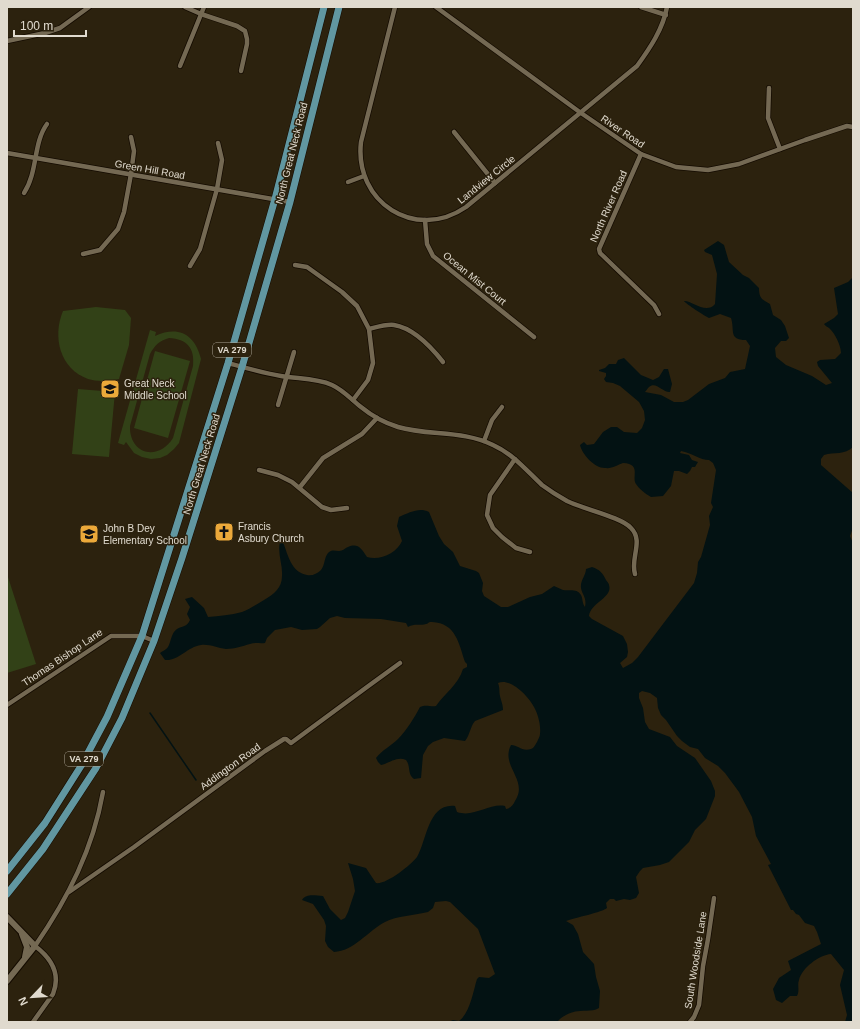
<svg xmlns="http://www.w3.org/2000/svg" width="860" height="1029" viewBox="0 0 860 1029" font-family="Arial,sans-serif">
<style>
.green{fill:#324117;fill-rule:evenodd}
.water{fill:#031213}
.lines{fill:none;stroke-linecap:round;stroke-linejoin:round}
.stream{stroke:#031213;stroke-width:1.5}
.minor-casing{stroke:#140b00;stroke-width:6}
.tertiary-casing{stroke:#140b00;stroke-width:8}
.primary-casing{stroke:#140b00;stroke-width:8}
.minor{stroke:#746953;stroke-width:4.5}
.tertiary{stroke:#746953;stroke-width:6}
.primary{stroke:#6197a1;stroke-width:7}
.labels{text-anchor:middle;stroke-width:3;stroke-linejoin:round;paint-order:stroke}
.shield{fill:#2c220e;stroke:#aaa394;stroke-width:1}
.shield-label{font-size:9px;font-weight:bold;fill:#e0dace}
.street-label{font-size:10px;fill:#e0dace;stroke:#2c220e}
.poi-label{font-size:10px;fill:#e0dace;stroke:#2c220e;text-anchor:start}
</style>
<rect width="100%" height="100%" fill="#2c220e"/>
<g class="green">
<path d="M96,307L125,310L131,318L129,345L119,379C109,381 98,382 88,379C60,369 52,337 63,311Z"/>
<path d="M150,330L156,332L155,336C179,325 195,335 201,359L179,443L174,449L167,455L160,458L151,459L142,457L134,453L126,442L124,445L118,443ZM169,338C187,339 195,348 193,366L173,438C158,462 129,454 130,426L150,354C155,345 159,341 169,338Z"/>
<path d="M155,351L190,361L168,438L134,428Z"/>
<path d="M78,389L115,392L109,457L72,454Z"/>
<path d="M7,574L36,664L7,673Z"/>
</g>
<path class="water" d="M718,241L724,245L729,262L743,275L749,278L759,288C759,298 762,300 770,304L773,315L781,320L785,326L789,338L786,341H781L775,348L776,357L786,365L812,376L826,385L832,383L818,366L817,362L820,360L835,359L841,353C841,346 835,333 829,328C828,327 825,326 824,324L834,318L838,314L834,288L848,282L853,277V447C845,455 834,452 824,455L821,459V465L853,493V528L850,536L853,543V1022H845L847,1015L840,985L844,970L831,954C819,955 802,968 799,980C797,985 800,990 797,996H790L782,1003L776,1000L773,989L779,978L791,970L788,961L821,944L817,932L814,926L805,923L799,915L796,914L793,910H791L768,865L771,864L756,836L752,817L739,792L725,773L718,766L705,758L698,749L690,747L682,741L677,736L666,720L661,715L658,708L657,698L650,693L642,691L639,693V698L643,708L645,722L649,729L670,737L677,746L695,758L711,781L715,791V796L706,819L695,830L689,842L669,862L660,865L643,868L640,871L636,877L639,893L636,898L630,900L624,899L616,901L614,899H610L606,903L607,908C603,912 574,918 566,921L573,925L578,934L583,952L594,964L596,977L600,991L599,1008C593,1012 587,1010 580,1011C572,1011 562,1016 557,1022H448L453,1020L459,1021C470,1013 473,992 477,979L479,977L489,978L495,974L478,929L450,902L446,901L435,902L433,908L428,912C416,915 396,916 385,922C368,931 354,951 334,952L328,947L325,941L326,926L324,920L313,904L302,900C307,893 315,896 323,896L330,909L341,920L345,918L348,912L355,891L353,879L348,863L366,868L376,883C386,885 411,865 417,857C427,840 428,803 455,806L457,812C474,818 489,803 505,806L506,809C511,808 513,805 515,801C529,780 500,766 511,745C518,745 522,752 531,749C534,748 535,745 537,742C538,739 540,737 540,734C541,725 538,714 534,707C529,697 510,677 498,683C500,688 499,691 500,696C501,701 503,704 503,710L475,721C470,727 470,735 465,741L444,738L433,742L428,746L423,755L421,778L414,779C407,774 411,766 406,760C397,756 390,763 381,765L378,762L376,758C382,750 391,746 398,739C407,730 414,718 420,707C426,704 430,707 436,706C445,693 458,685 463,669L467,667V664L465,662C459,644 456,623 432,622C427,622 430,623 426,624C418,626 415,623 408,627L406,623L381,619L345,618L337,616L330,618L320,627L317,629L302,630L291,627L275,630L267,638L265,643C260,644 255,642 250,644C242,646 235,649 226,649C217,648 210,644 201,645C187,647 179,661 165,660L160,653C162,651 166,650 168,647C171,642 171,633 177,629C182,626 187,627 190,620L187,614L190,607L185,599L192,597L204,608L208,617C219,616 231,615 242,612C250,609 257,604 264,600C274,594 282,588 282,576C283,564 276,551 281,539L283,542C288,555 291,572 307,575C312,576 317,574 321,570C325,565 324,558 328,553C332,549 335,551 339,551C343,551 345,548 348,547C358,543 361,548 367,557C380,561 397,553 402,541L397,526L399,517C409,513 419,507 429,512L439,536L444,544L453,552L460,566L476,571L479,573L483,583L482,591L484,596L501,607H508L530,597L542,594L554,586C557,587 560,589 563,590C570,591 577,588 581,595C583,599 582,603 585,607C587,597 582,595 581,588C580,581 586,575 586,569L592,567C600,570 602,572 606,580C607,582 609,583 609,585C613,598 591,602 589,616L592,619L623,636L627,644L628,652L627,657L620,663L623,668L632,663L638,657L694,583L697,573L698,562L701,557L710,525L709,516L713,507L711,503L716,470L713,463L709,460C700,460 692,453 681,451L680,453L689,455L692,460L698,462L695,467H692L690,471L687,474L679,471H674L671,486L663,496L651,497C646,494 639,489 636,484C631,477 642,464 623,463C617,465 612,469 605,468C594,468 582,454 580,445L584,442L587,445L594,444L603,432L611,427H617L624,432L637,433L642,428L645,420L644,411L639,402L620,386L613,383L606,382L604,379L606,376V373L599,371V370L605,368L609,364H616L618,360L624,358L641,375L653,380L659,377L664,369H668L672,384L670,392C663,393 656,381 649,387C647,389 646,391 645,392L661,395L674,402H683L688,400L709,384L725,378L730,372L745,369L750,346L746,340C728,340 735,330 731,318L720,314L709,318C705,316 686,304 684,301C691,300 706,315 715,304L717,274L712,255L705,252L704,250Z"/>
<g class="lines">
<path class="stream" d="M150,713L196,780"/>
<defs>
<g id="minor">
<path d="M185,7L201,14L237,26L245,31L247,39V44L241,71"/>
<path d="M395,7L361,142C354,202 415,242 466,207L637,66C650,48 663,29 667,7"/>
<path d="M436,7L581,113L641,154L676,167L708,170L739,164L805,140L847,126L853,127"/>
<path d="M641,7L666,15"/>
<path d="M7,41L45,33L60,28L89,7"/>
<path d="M180,66L204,7"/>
<path d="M769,88L768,118L780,149"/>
<path d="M454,132L495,183"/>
<path d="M7,153L290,202"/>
<path d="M641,154L599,249L600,253L654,305L659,314"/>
<path d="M348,182L364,176"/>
<path d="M24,193C38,172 33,143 47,124"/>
<path d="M425,220L427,244L433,256L534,337"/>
<path d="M83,254L100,250L118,229L124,212L131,174L134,151L131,137"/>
<path d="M295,265L307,267L342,292L357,306L369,329L373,363L368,380L353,400"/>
<path d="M190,266L200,249L217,189L222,160L218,143"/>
<path d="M369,329C377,327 387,324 394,325C413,328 432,348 443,362"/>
<path d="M228,363C246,368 263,373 281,376C298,379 316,378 332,385C343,390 351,399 361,407C372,416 385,423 398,427C429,436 463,430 493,445C513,454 526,470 542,485C550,491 558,496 567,501C583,509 621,517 631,528C644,541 630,558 635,574"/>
<path d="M278,405L294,352"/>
<path d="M484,441L492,420L502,407"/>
<path d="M515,459L490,495L487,515L493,528L502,537L516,548L530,552"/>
<path d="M259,470L278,475L292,482L322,507L331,510L347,508"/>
<path d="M300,487L323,458L362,434L377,418"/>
<path d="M7,705L111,636H142L154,641"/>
<path d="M69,892L134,847L265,751L284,739H286L291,743L367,687L400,663"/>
<path d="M33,1022L53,994C61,974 51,958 35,946C68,898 93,849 103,792"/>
<path d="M690,1022L694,1017L699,1005L703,966L708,939L714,898"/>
</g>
<g id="tertiary">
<path d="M7,917L35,946L7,981"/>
<path d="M22,934L27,947L25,957"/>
</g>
<g id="primary">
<path d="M7,871L45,823L81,766L107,717L142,636L228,363L275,199L324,7"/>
<path d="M7,894L43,849L96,768L122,718L154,641L182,558L242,367L290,202L339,7"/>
</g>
</defs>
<use href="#minor" class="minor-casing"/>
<use href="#tertiary" class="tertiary-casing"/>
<use href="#primary" class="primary-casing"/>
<use href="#minor" class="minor"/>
<use href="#tertiary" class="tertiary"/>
<use href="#primary" class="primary"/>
</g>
<defs>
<symbol id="school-square" viewBox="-11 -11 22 22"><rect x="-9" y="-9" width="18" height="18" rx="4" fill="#eca93a" stroke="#2c220e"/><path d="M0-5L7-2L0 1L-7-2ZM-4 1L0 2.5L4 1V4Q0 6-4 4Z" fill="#111"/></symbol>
<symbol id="church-square" viewBox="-11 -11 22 22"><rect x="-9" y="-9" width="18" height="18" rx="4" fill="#eca93a" stroke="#2c220e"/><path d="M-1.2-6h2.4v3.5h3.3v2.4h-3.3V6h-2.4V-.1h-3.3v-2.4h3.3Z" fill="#111"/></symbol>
</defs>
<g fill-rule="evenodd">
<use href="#school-square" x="99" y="378" width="22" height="22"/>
<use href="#church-square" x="213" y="521" width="22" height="22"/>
<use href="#school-square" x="78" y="523" width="22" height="22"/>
</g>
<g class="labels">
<g class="shield">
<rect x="213" y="343" width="38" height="14" rx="3"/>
<rect x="65" y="752" width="38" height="14" rx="3"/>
</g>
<g class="shield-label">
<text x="232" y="353">VA 279</text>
<text x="84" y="762">VA 279</text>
</g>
<g class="street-label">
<text transform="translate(623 131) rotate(34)" y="4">River Road</text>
<text transform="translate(291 153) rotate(-76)" y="4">North Great Neck Road</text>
<text transform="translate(150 169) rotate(10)" y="4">Green Hill Road</text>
<text transform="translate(486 179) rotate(-39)" y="4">Landview Circle</text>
<text transform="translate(608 206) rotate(-66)" y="4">North River Road</text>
<text transform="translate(475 278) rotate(39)" y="4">Ocean Mist Court</text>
<text transform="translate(201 464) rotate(-73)" y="4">North Great Neck Road</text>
<text transform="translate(62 657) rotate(-34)" y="4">Thomas Bishop Lane</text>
<text transform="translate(230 766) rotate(-36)" y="4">Addington Road</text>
<text transform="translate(695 960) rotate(-81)" y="4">South Woodside Lane</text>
</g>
<g class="poi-label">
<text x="124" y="387">Great Neck<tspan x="124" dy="12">Middle School</tspan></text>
<text x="238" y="530">Francis<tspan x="238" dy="12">Asbury Church</tspan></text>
<text x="103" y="532">John B Dey<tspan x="103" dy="12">Elementary School</tspan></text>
</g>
</g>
<rect width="860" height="1029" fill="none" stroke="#e0dace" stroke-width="16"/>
<g transform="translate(32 997) rotate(245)" stroke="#2c220e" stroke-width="3" paint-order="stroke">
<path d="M0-3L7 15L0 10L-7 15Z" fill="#e0dace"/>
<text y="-6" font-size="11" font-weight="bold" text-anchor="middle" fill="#e0dace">N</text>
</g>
<path d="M14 30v6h72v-6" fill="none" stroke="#e0dace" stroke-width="2"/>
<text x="20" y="30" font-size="12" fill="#e0dace" stroke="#2c220e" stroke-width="3" paint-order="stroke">100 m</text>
</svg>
